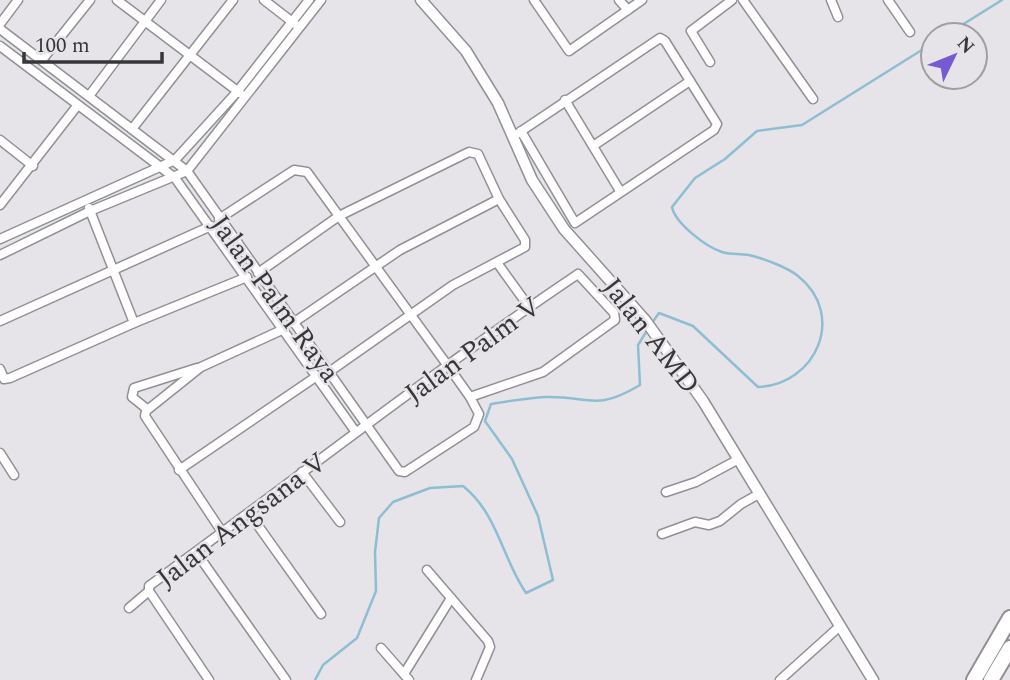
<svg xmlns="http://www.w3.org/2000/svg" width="1010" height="680" viewBox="0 0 1010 680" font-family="Spectral,serif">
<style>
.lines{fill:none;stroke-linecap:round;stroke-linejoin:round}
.stream{stroke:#8dbed3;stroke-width:2.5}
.minor-casing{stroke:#939095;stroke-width:11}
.tertiary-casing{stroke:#939095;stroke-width:13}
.trunk-casing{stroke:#939095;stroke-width:18}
.minor{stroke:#fff;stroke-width:8}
.tertiary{stroke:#fff;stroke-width:10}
.trunk{stroke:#fff;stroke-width:14}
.labels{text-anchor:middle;stroke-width:5;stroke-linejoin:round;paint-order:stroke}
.street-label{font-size:28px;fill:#373638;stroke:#e7e4e9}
</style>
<rect width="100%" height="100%" fill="#e7e4e9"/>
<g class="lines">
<g class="stream">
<path d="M946,35L1002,0"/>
<path d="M652,323L659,313L693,326L758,387C816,385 847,315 798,276C787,267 762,258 749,255C740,253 730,255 722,252C706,247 675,223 672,207L695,178L725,159L757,131L802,125L933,43"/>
<path d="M315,680L323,665L357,638L376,591L375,552L379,518L393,502L430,488L463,486C498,514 502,558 526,593L553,580L538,516L512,459L485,421L491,404C509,401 528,398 546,397C590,396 595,412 640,385L638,345L648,329"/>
</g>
<defs>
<g id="minor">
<path d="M117,0L240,93"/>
<path d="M264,0L295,24"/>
<path d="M534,0L569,51L642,0"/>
<path d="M619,0L628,10"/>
<path d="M743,0L813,99"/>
<path d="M831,0L838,17"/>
<path d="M888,0L910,32"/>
<path d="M0,24L18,0"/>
<path d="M0,29L187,171L399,471L405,472L474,427L479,414L470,397"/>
<path d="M0,46L175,178L355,431"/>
<path d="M42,60L90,0"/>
<path d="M710,62L691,31L732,0"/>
<path d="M89,96L161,0"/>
<path d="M565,100L620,191"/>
<path d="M132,129L233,0"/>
<path d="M514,136L660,38L665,41L717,124L714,130L575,223L521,131"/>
<path d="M0,140L33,166"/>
<path d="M593,146L690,81"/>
<path d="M0,205L77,106"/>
<path d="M89,208L134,323"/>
<path d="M0,239L175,160L237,92L309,0"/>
<path d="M0,255L90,211L187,171L321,0"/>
<path d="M498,264L529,307"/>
<path d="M258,273L339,216L469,152L478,154L499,199L525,240V247L453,285L329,372"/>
<path d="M0,321L211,226"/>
<path d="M293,323L400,250L499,199"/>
<path d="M0,369L4,379L10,378L134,323L247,277"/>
<path d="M147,409L132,397L134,388L197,368"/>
<path d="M0,453L14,475"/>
<path d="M179,470L317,376"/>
<path d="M302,472L340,522"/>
<path d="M666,492L696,482L739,459"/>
<path d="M249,513L321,614"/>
<path d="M222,532L145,416L146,411L201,367L284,329"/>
<path d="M662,534L695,522L709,525L720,521L741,504L759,494"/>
<path d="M196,552L286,680"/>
<path d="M427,570L488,641L490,647L476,680"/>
<path d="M149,591L209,680"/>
<path d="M129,608L149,591V586C292,482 431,373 578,274L614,313L615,320L543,372L470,397L448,366L307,172L294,170L219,219"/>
<path d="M381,648L409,680"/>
<path d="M404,674L451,598"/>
<path d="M780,680L840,626"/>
</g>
<path id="tertiary" d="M421,0L466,51L498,103L532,180L564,229L645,320L703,401L873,680"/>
<g id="trunk">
<path d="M974,680L1010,618"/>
<path d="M991,680L1010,648"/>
</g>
</defs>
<use href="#minor" class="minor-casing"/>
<use href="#tertiary" class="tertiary-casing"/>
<use href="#trunk" class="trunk-casing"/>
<use href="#minor" class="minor"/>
<use href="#tertiary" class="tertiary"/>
<use href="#trunk" class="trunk"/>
</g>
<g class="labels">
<g class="street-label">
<text transform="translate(276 298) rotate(54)" y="10">Jalan Palm Raya</text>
<text transform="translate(652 335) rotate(52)" y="10">Jalan AMD</text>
<text transform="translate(472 349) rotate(-36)" y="10">Jalan Palm V</text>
<text transform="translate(241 519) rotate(-37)" y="10">Jalan Angsana V</text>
</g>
</g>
<g transform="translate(954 56) rotate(47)"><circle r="33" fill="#e7e4e9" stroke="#a19ea2" stroke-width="2"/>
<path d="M0-5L12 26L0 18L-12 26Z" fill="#7759d3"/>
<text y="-10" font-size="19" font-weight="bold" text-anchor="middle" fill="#373638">N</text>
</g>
<path d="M24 52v10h138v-10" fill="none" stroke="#373638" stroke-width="3.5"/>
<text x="35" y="52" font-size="21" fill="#373638" stroke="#e7e4e9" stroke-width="5" paint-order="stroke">100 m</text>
</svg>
